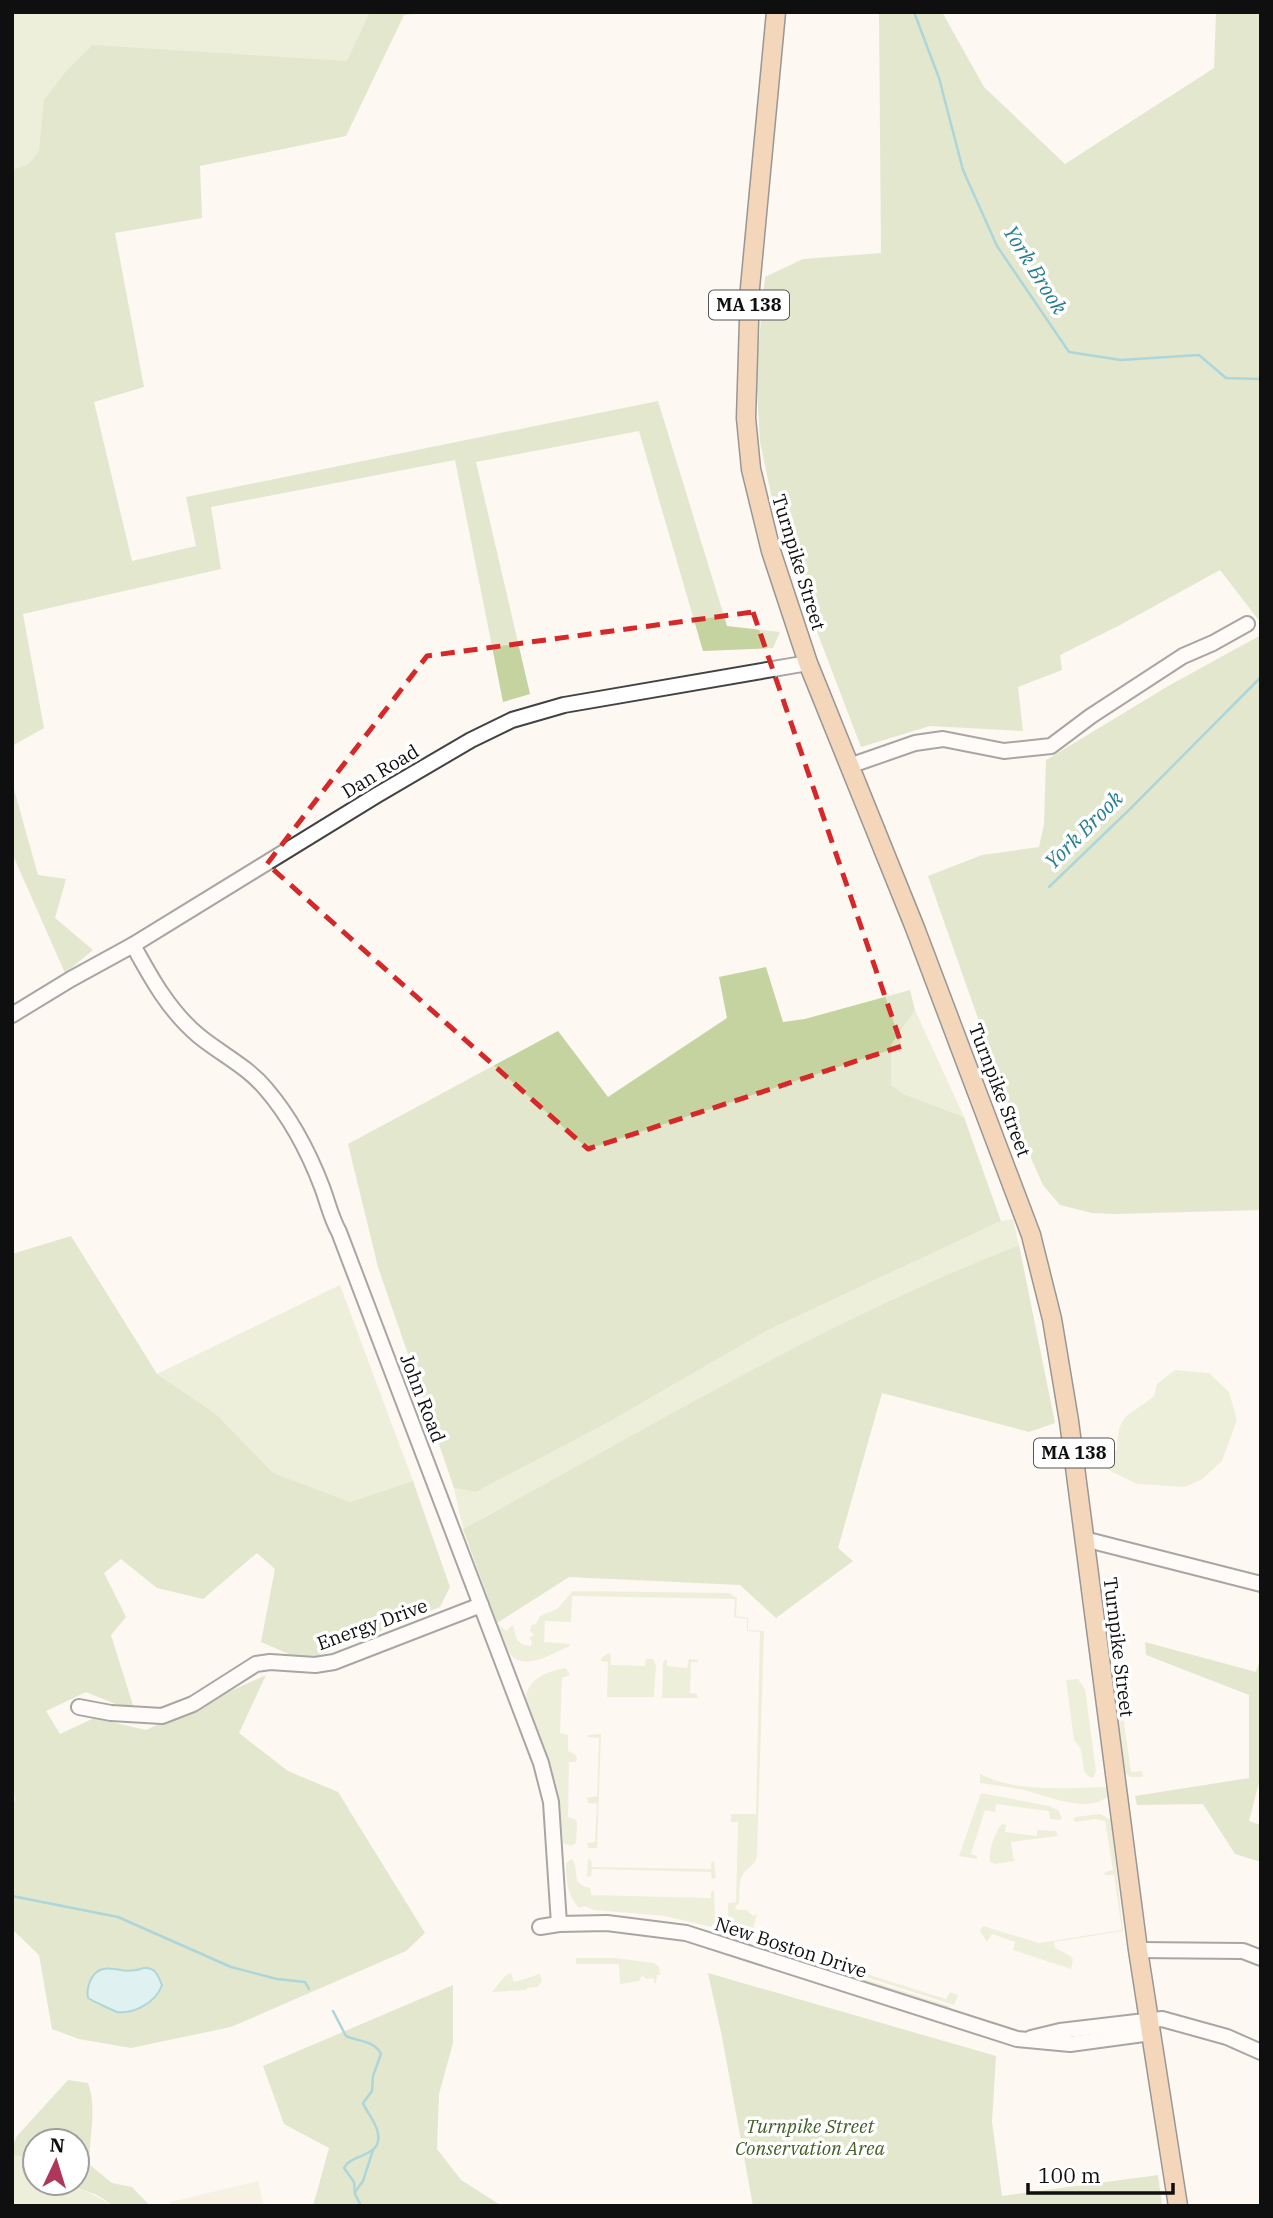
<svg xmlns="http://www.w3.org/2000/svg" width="1273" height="2218" viewBox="0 0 1273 2218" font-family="'IBM Plex Serif',serif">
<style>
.green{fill:#dce4bf}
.forest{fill:#c4d3a0}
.pitch{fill:#eaecd0}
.water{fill:#bce9ef;stroke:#4cadbd;stroke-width:2}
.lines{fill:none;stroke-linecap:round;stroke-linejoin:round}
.stream{stroke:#4cadbd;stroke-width:2.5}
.minor-casing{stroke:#424242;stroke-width:18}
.major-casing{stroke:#202020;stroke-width:21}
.minor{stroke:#fff;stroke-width:14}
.major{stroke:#e8af78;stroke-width:18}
.marked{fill:none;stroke:#d62828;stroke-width:5;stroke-dasharray:14 9;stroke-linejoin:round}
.labels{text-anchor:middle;stroke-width:7;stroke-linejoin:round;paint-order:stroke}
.shield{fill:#fff;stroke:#575757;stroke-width:2}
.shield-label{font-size:18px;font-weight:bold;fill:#0f0f0f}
.street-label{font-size:19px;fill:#0f0f0f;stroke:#fff}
.park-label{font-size:19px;font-style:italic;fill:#415f27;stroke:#fff}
.water-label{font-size:21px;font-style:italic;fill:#277e91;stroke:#fff}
</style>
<rect width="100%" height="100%" fill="#fdf8f2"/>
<g class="green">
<path d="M12,12H388L362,73L12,236Z"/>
<path d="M915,1010L964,1117L904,1094L891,1085V1045Z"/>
<path d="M1013,1219L1019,1245C826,1322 646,1430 463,1529L454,1488L476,1492L607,1423L766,1331L1001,1221Z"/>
<path d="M340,1285L413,1481L350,1502L273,1474L216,1414L157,1374Z"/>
<path d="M1175,1370L1209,1373L1229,1392L1237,1420L1222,1461L1201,1480L1185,1487L1137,1484L1112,1472L1100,1463L1107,1454L1117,1450C1119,1410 1127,1419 1154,1396L1157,1384Z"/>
<path d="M573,1591L729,1593L737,1598L736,1616L748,1618V1630L764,1631L757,1856C755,1866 749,1866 743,1874C738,1882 740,1894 739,1903L735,1907L737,1910H747L753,1916L757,1914L750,1940L728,1931V1903L736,1902L738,1822H731V1814H756L760,1632L747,1631V1619L734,1617L735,1599L572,1596L571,1622L545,1621L544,1642L570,1644V1646C555,1652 525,1672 511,1655C504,1648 501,1633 497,1623L506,1631L513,1625C516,1637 516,1645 531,1646L532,1641L529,1638L534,1635L530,1631L531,1625L536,1624L540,1616L557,1609Z"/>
<path d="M610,1653L611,1665L645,1666L646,1659H653L656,1665L654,1697H607L608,1662L601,1661L602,1657Z"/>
<path d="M667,1659V1666L687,1668L689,1659L698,1660V1662H691L690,1693L697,1694L698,1698H662L663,1662Z"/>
<path d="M566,1668L570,1675L562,1678L560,1733L568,1735V1751L575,1754L577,1759L576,1762H569L568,1817L575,1819L577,1822L576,1843L571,1846L563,1843L560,1803L555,1780L526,1698C528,1678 548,1671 566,1668Z"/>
<path d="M1078,1679L1085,1689L1096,1771L1093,1778L1088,1776L1084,1771L1081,1749L1074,1740L1066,1680Z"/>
<path d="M1127,1680V1685L1119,1686L1131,1772L1142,1771L1143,1777H1130L1123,1771L1113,1691L1117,1683Z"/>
<path d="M601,1734L597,1848H588L587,1843L595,1842L597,1804L588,1803L587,1798L597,1796L599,1738L588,1737L587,1735Z"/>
<path d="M980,1774C1018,1793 1065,1788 1106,1787L1108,1796C1087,1815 1047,1795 1023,1790C1009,1787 994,1785 980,1783Z"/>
<path d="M981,1793L1049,1806L1058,1810L1062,1818L1060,1820L1050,1819L1049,1811L996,1804L995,1812L985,1810L971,1854L977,1856V1859L959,1856Z"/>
<path d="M1100,1814L1111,1820L1123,1931L1054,1942L1055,1948L1069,1955L1073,1959L1071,1969L1013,1950L1015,1942L992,1934L987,1942L980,1931L983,1926L1039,1943L1122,1930L1114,1875H1104L1105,1872L1113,1870L1105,1821L1096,1819L1076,1822L1073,1820L1075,1817Z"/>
<path d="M1002,1824L1006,1825L1005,1832L1037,1836V1830L1056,1831L1058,1836L1011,1842L1014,1861L995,1864L990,1862C988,1851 995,1832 1002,1824Z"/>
<path d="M572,1859L575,1865L577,1881L583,1886L590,1888L591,1895L711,1898V1892L714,1890L715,1921L711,1927L665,1916L594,1910L584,1906L579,1908C567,1895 566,1880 566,1863Z"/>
<path d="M588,1859L591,1860L592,1867L711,1869V1863L714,1861L716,1878L712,1879L711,1872L592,1869L591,1876L587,1877Z"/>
<path d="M766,1934L769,1936L768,1943L946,1999L950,1992L958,1995L954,2005L762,1944Z"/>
<path d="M762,1946L952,2007H946L767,1951Z"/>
<path d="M580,1958H615L654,1963L659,1967L660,1975H657L656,1983H654V1978L646,1979L642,1975L639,1981L620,1984L619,1964H576V1958Z"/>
<path d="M511,1973L514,1982L540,1974L542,1982L537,1987L527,1988V1990L492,1992L504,1977Z"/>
<path d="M12,2151L14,2155L21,2157L35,2156V2183H71L114,2206H12Z"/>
</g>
<g class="forest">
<path d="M370,12H442L404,15L346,136L200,166L202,218L115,233L144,387L94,402L132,561L196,546L186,497L658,401L727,626L780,632L773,648L703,651L639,431L476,462L530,694L503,702L455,460L211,507L221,569L23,614L44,728L12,746V170L29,164L39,151L44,100L67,70L93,45L347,61Z"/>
<path d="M879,12H942L984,87L1065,164L1214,68L1216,12H1261V623L1220,570L1120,625L1060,655L1062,670L1018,687L1023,731L930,726L861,747L779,532L760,442L756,373L765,277L803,259L881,253Z"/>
<path d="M1261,635V1210L1116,1214L1092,1213L1060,1205L1043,1185L1013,1118L928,876L982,855L1039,847L1044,824L1046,760L1170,685Z"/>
<path d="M12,782L38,875L66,879L55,918L93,950L65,973L12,853Z"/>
<path d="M766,967L783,1022L805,1019L910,990L915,1010L891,1045V1085L904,1094L964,1117L1001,1221L766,1331L607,1423L476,1492L454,1488L378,1267L348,1144L558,1031L608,1097L727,1018L719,977Z"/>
<path d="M71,1236L157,1374L216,1414L273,1473L350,1502L413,1481L450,1587L440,1607L305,1661L261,1642L275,1569L257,1553L203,1599L157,1588L121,1559L104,1573L126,1617L111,1635L135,1712L86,1692L46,1711L60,1734L94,1718L146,1730L266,1675L239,1733L288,1771L338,1792L425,1933L406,1951L231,2027L131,2048L79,2039L52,2029L39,1955L12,1929V1806L15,1800L12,1774V1254Z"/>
<path d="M1019,1245L1055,1423L1029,1432L882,1393L838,1548L853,1561L776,1618L740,1585L569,1577L497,1623L463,1529C645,1430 825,1321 1019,1245Z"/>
<path d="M1145,1642L1256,1672L1261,1657V1775L1249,1821L1261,1825V1862L1235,1854L1203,1804L1137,1805L1135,1796L1249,1778V1695L1146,1655Z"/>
<path d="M708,1973L996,2056L992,2122L1002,2196L1158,2175L1162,2206H753L722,2037Z"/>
<path d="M453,1985V2043L439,2094L437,2149L461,2180L502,2206H313L329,2148L284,2124L263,2066Z"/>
<path d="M68,2080L88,2083C98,2112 88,2137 90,2165L112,2183L132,2187L150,2206H114L97,2195L73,2186L71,2183H77V2141H35V2156L21,2157L14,2155L12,2148L17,2136Z"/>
</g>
<path class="pitch" d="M258,2181L264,2206H171L170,2202Z"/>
<path class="water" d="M144,1968C156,1967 158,1976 162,1985C156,2002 135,2014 117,2012C116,2012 91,2000 88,1998C86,1988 91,1972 103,1969C116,1966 124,1975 144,1968Z"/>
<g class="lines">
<g class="stream">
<path d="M914,12L939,78L963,170L997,246L1069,352L1121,360L1199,355L1226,378L1261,379"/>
<path d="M1049,887L1130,809L1261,677"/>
<path d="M12,1896L118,1917L231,1967L277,1979L305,1982L309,1989"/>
<path d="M333,2011L346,2036C359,2042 374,2040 381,2054L373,2076L372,2091L363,2103C367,2113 377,2123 378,2134C382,2158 351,2153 344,2168L354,2182L355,2194L361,2206"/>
<path d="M355,2192L363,2181L373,2150"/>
</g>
<defs>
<g id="minor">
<path d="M849,766L915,743L943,739L1004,751L1051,746L1091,716L1183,656L1213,643L1247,624"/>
<path d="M133,945C151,978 169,1011 199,1036C221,1054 248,1067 266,1089C290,1117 309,1153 322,1187C328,1203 331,1218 339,1232L541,1763L551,1802L559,1924"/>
<path d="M12,1015L71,979L133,945L377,795L471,740L512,720L564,705L808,663"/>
<path d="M1084,1539L1261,1584"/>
<path d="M79,1707L111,1713L162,1716L193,1704L256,1664L270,1662L315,1665L334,1662L481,1605"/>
<path d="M540,1927L559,1924L607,1923L686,1933L1017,2039L1070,2044L1151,2033"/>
<path d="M1138,1950L1243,1951L1261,1958"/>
<path d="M1031,2038L1060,2031L1162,2019L1227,2037L1261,2052"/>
</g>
<path id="major" d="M776,12L750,288L746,418L751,469L771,551L808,663L915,928L1031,1235L1052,1319L1069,1421L1138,1950L1178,2206"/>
</defs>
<use href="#minor" class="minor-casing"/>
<use href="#major" class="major-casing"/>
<use href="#minor" class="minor"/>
<use href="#major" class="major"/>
</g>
<path d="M0 0H1273V2218H0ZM753,612L902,1046L588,1149L267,864L427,656Z" fill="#fdf8f2" fill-opacity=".55" fill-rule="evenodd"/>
<path class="marked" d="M753,612L902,1046L588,1149L267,864L427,656Z"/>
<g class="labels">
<g class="shield">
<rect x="709" y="290.5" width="80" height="29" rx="5"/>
<rect x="1034" y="1438.5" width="80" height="29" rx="5"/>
</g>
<g class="shield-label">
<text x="749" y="311">MA 138</text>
<text x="1074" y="1459">MA 138</text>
</g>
<g class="street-label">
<text transform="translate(799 562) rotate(73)" y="7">Turnpike Street</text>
<text transform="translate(380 771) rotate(-31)" y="7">Dan Road</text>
<text transform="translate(1000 1090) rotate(69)" y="7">Turnpike Street</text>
<text transform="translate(423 1398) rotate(69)" y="7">John Road</text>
<text transform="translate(372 1624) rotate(-20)" y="7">Energy Drive</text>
<text transform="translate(1119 1647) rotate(83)" y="7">Turnpike Street</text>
<text transform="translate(791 1947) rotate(18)" y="7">New Boston Drive</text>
</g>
<g class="park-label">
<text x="810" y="2133">Turnpike Street<tspan x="810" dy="22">Conservation Area</tspan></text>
</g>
<g class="water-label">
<text transform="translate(1035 270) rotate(58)" y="7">York Brook</text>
<text transform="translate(1084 830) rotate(-45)" y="7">York Brook</text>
</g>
</g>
<rect width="1273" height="2218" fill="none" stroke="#0f0f0f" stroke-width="28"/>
<g transform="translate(56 2162) rotate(4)"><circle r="33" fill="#ffffff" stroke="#9f9f9f" stroke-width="2"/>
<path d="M0-5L12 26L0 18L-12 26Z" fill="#ae375c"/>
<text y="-10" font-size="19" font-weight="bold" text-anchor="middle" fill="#0f0f0f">N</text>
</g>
<path d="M1028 2183v10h145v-10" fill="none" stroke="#0f0f0f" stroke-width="3.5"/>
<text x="1038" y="2183" font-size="21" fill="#0f0f0f" stroke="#ffffff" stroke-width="5" paint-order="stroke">100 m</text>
</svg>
